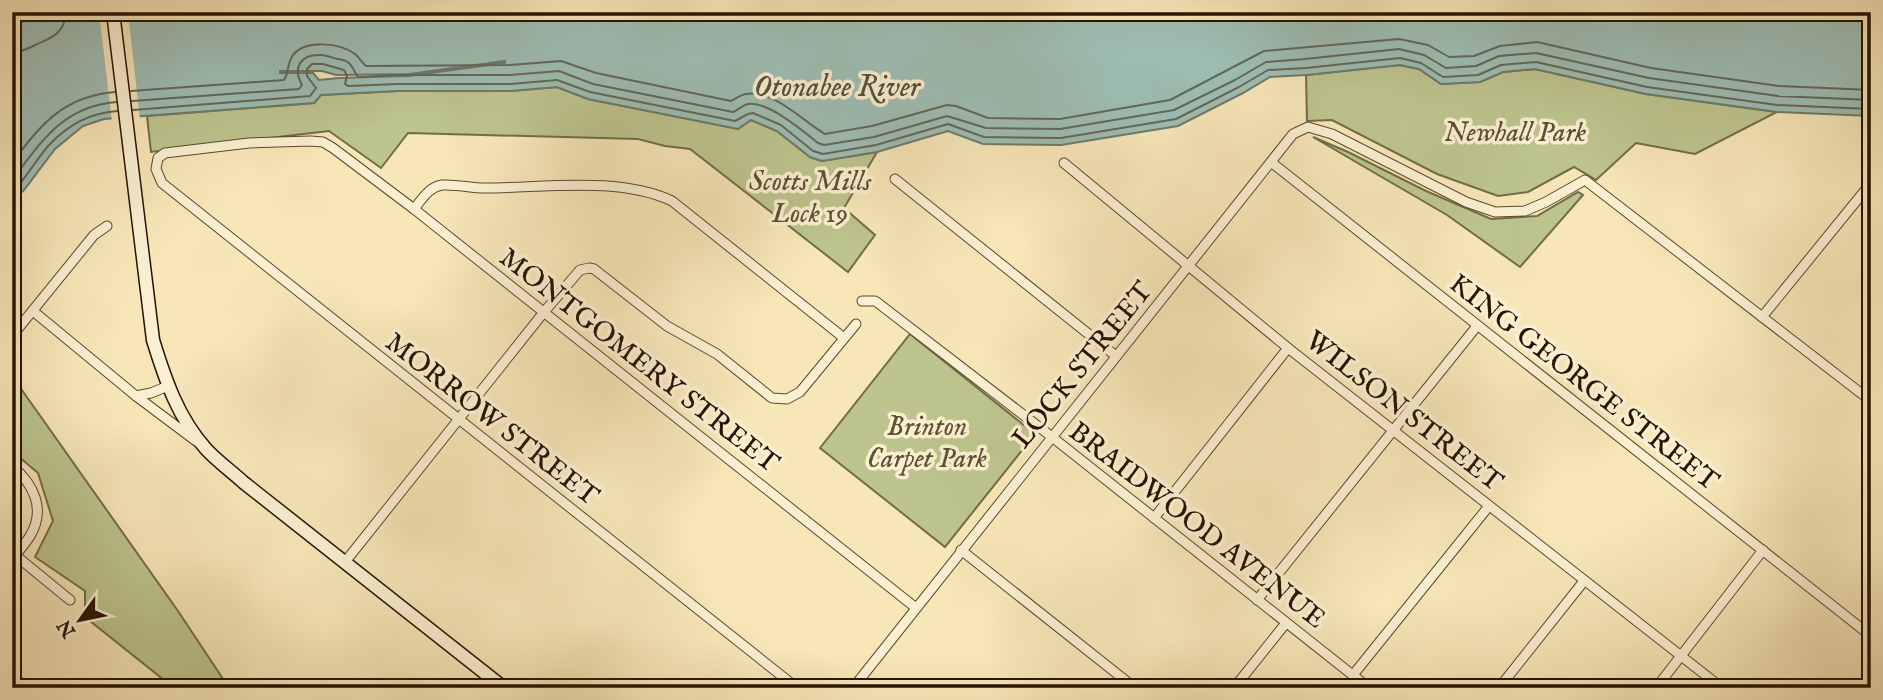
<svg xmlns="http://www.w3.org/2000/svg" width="1883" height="700" viewBox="0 0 1883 700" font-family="'IM FELL English',serif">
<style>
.green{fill:#bdc48e;stroke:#726c47;stroke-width:2}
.water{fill:#9ebeb4;stroke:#6e7a6c;stroke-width:2;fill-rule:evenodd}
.pier{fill:#f7e6b8}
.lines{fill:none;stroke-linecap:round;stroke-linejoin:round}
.shore{stroke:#62685a;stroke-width:2}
.minor-casing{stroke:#5b482e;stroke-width:11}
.secondary-casing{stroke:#271300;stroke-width:15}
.minor{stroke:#faefd1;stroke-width:9}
.secondary{stroke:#faefd1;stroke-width:12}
.labels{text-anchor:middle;stroke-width:7;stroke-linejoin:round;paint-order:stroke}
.park-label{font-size:28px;font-style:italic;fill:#5c5132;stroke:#faefd1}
.street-label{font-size:28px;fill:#271300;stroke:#faefd1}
.water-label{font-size:30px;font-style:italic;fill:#514f3f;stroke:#faefd1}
</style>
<rect width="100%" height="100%" fill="#f7e6b8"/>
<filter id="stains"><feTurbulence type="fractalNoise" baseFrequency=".00286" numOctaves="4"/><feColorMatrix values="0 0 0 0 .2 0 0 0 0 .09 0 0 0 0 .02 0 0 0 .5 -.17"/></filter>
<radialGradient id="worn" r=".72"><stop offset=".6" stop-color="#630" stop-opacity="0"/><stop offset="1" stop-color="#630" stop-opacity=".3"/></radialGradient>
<g class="green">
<path d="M1400,65L1419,69L1441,84L1480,82L1503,72L1535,69L1646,94L1777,112L1695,154L1636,143L1596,180L1574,167L1528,192L1498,196L1437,174L1332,120L1307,121L1306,75Z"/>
<path d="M557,87L588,99L738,129L751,120L777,131L810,157L822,161L877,152L844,208L875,235L848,272L690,149L665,146L638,139L408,133L381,168L329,131L151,152L147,116L314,103L321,95L397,91H511Z"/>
<path d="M1313,137L1348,152L1426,191L1491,219L1537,216L1578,192L1583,195L1520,267L1447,215Z"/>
<path d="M910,334L1035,434L945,547L820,448Z"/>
<path d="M12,376L178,611L229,688H174L85,617V591L35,557L53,521L38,473L12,451Z"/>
</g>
<path class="water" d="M52,12H1871V116L1777,112L1646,94L1535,69L1503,72L1480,82L1441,84L1419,69L1400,65L1306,75L1270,77L1243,93L1178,126L1061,145L983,144L948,131L877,152L822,161L810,157L777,131L751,120L738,129L588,99L557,87L511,91H397L321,95L314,103L104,119L83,126L55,149L24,190L12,201V28C24,20 38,14 52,12ZM505,61V63L409,76L339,78L319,80L313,73H280V71H322L336,75L409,74Z"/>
<path class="pier" d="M99,12H128L140,120L112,122Z"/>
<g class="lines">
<g class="shore">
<path d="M12,52C21,52 27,49 35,45C52,38 65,33 66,12"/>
<path d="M131,91L284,80C289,73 287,63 293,55C306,39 340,43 355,54C359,57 362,63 366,66L510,65L561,61L596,73L731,101C735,99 740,95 746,94C773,89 804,122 825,134L872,126L947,105L956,106L988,118L1060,119L1170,100L1264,51L1399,39L1428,45L1449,57L1474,56L1500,46L1537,42L1651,68L1779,86L1871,90"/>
<path d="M132,101L299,89L302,85C292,67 301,54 321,55C327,55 332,58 338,59C343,60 344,59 349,63C353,67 355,73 358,77L397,75H510L559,71L593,84L733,112C738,110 743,105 748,104C768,101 803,131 818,143L824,145L874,137L947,116L986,128L1060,129L1174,110L1235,80L1266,62L1305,59L1399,49L1424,55L1446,68L1476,66L1499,56L1536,53L1649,78L1778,96L1871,100"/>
<path d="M133,110L310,96L316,88L307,76V69L312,64H323L344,70L347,76L345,84L348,86L397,84H511L557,80L590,92L735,121L748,114L753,113L781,125L813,151L823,154L876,145L948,124L984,137L1061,138L1176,119L1239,87L1268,70L1306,68L1400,58L1421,63L1443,77L1478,75L1501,65L1536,62L1647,87L1777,105L1871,109"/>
<path d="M12,163C41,124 64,96 115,92"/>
<path d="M12,180C42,141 62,107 116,102"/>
<path d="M12,192C27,178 36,159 50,144C69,124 90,113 117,111"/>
</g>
<defs>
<g id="minor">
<path d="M1271,162L1871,636"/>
<path d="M1064,163L1288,348L1722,688"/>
<path d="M895,179L1116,356"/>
<path d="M414,209C422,199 429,187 442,185C456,184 471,188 485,188C543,188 619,176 672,201L844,338"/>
<path d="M862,301H875L878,303L1052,437L1369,688"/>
<path d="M33,311L136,396L196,441"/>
<path d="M1762,317L1871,183"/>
<path d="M12,336L94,235L107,226"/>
<path d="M136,396L151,393L168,386"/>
<path d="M12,466C34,484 46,510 30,536C25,544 18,552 12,559"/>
<path d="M1154,518L1288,348"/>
<path d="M961,550L1135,688"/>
<path d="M15,555L70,600"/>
<path d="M345,562L544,312L580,270L589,268L594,269L667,326L717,354L772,398L787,399L800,392L856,324"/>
<path d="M1257,600L1477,326"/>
<path d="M1353,675L1489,506"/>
<path d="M12,676L27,688"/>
<path d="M797,688L162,183L156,169L158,158L165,153L249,143L311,141L323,142L333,148L414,209L916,608"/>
<path d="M853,688L1293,134L1308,127L1332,134L1466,202L1495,212L1525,211L1546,202L1585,180L1871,401"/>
<path d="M1234,688L1286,623"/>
<path d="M1499,688L1584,581"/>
<path d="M1656,688L1763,550"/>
</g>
<path id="secondary" d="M113,12L153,340C165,379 178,418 206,449C217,461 231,471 243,482L504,688"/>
</defs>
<use href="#minor" class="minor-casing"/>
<use href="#secondary" class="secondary-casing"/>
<use href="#minor" class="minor"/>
<use href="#secondary" class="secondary"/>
</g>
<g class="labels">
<g class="park-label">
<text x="1515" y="141">Newhall Park</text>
<text x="810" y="190">Scotts Mills<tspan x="810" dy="32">Lock 19</tspan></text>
<text x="927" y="435">Brinton<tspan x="927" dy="32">Carpet Park</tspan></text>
</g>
<g class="street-label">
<text transform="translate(640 359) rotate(38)" y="10">MONTGOMERY STREET</text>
<text transform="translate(1081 364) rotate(-51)" y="10">LOCK STREET</text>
<text transform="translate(1585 381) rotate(38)" y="10">KING GEORGE STREET</text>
<text transform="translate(1405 410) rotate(38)" y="10">WILSON STREET</text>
<text transform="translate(493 418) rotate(38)" y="10">MORROW STREET</text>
<text transform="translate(1198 524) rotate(38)" y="10">BRAIDWOOD AVENUE</text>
</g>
<g class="water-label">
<text x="837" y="96">Otonabee River</text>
</g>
</g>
<rect width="1883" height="700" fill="none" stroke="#f7e6b8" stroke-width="42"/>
<rect x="14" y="14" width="1855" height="672" fill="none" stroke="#271300" stroke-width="3.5"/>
<rect x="21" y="21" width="1841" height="658" fill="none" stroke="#271300" stroke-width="2"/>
<g transform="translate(80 620) rotate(237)" stroke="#faefd1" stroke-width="5" paint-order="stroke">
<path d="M0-5L12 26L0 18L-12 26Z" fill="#271300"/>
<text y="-10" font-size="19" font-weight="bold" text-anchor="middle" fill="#271300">N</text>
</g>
<rect width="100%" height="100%" filter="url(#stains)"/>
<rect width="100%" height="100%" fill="url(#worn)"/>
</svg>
